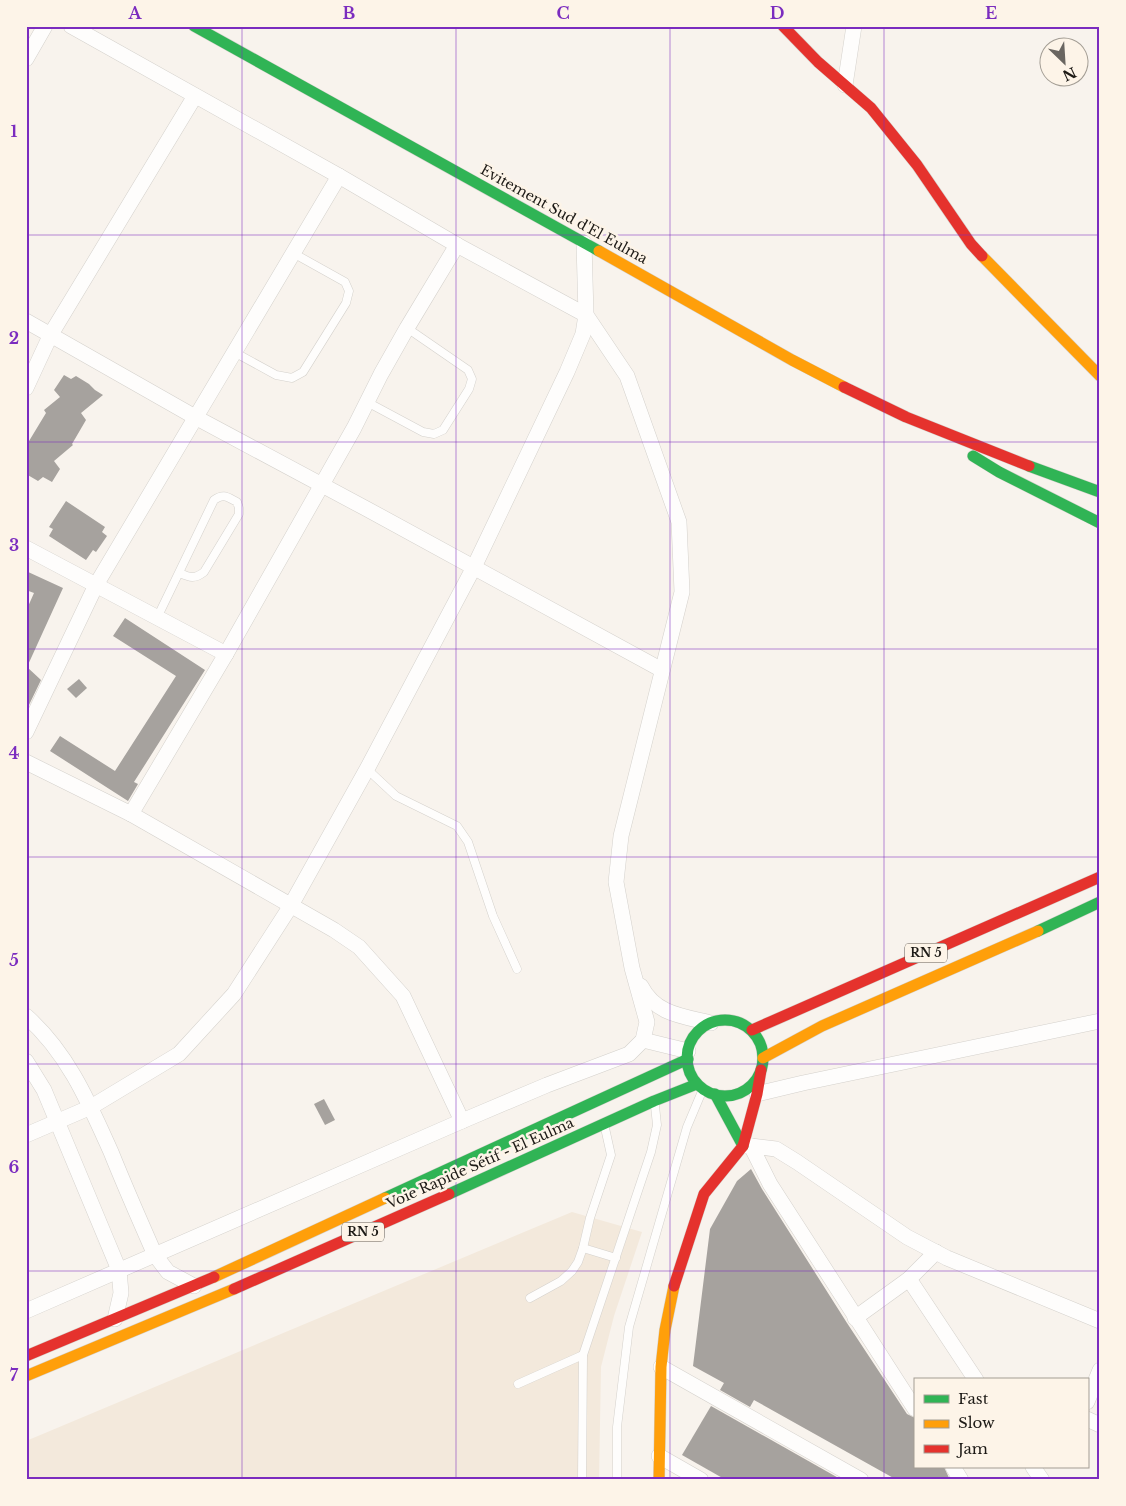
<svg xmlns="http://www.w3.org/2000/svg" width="1126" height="1506" viewBox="0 0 1126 1506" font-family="'Libre Baskerville',serif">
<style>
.built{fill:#f3e9dc}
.building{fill:#a6a29e}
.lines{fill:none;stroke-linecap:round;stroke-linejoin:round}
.lane-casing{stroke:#d4d1cc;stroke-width:9}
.street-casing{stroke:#d4d1cc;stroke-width:16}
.fast-casing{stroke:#d4d1cc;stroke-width:12}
.slow-casing{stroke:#d4d1cc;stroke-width:12}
.jam-casing{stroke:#d4d1cc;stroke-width:12}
.lane{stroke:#fefdfc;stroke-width:8}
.street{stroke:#fefdfc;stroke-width:15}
.fast{stroke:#30b455;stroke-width:11}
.slow{stroke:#ff9f0a;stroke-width:11}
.jam{stroke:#e5322d;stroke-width:11}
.grid{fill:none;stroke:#7b2cbf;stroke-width:1;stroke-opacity:0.55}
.labels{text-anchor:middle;stroke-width:5;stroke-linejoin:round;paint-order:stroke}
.shield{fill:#fdf4e8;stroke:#605b55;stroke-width:1}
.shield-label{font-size:12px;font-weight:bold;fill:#1d1a16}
.street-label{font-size:14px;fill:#1d1a16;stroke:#fdf4e8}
.neatline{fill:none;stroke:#7b2cbf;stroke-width:2}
.grid-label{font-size:16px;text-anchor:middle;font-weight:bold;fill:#7b2cbf}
</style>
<rect width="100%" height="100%" fill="#f8f3ed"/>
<path class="built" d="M572,1212L642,1232L614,1316L601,1367L599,1480H26V1441Z"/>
<g class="building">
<path d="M64,375L71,379L76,376L89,384L95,390L103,395L81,413L86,420L72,444L73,445L54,461L60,469L52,482L43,477L38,481L26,474V446L46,413L44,410L60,397L54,390Z"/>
<path d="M66,501L105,527L102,532L107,536L96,552L93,550L86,560L49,536L53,529L49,527Z"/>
<path d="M26,571L63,588L27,667L41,680L29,705L26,706V611L34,593L26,590Z"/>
<path d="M125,618L205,670L134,782L138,784L128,801L50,751L60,736L115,771L176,676L113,636Z"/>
<path d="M79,679L87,688L76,698L67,689Z"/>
<path d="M324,1099L335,1120L325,1125L314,1104Z"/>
<path d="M751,1169L762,1189L847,1323L907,1414L915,1418V1467H944L950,1480H897L754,1400L750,1407L720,1390L724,1383L693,1366L710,1229L737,1181Z"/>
<path d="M711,1406L842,1480H726L682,1455Z"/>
</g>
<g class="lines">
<defs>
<g id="lane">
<path d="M234,352L276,375L292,378L303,372L346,303L349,291L345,282L293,253"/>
<path d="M367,402L423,432L434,434L443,430L469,389L472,379L468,370L407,328"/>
<path d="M157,618L214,500C224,493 227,497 237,502L239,508V514L204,572C195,579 190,578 180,573"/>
<path d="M367,769L396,796L457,826L468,842L493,916L517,969"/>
<path d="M583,1248L616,1258"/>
<path d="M530,1298L561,1281L572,1271L578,1262L583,1248L590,1218L611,1155L605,1128"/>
<path d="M518,1384L583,1355"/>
<path d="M582,1480L583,1355L651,1152L657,1125L655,1106"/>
<path d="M617,1480V1427L629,1327L687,1127L703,1089"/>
</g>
<g id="street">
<path d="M26,59L45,26"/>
<path d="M845,85L854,26"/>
<path d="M26,321L195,417L365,508L662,670"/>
<path d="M26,388L51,334L195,96"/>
<path d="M26,548L226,654"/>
<path d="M26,732L96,585L339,176"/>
<path d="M26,762L131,814L226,654L354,428L381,374L407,328L457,245"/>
<path d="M131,814L334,930L359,947L403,996L462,1121L547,1085L629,1054L643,1040L647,1022L632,968L616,882L621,836L682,592L679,522L627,376L586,315L584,243"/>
<path d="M641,986C655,1014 682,1016 711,1023"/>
<path d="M26,1016C68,1053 89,1103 111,1152C125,1187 140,1221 155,1255L168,1272L194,1286"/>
<path d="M643,1040L688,1051"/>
<path d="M26,1061L44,1090L119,1270L121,1293L115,1319"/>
<path d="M757,1094L803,1083L1100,1021"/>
<path d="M26,1135L91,1107L179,1054L234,994L290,907L367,769L474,567L567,372L583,334L586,315L457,245L339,176L71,26"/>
<path d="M744,1146H751L770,1184L915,1409"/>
<path d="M751,1146L776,1149L797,1162L907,1237L947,1258L1100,1321"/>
<path d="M909,1279L976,1380"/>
<path d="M26,1311L462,1121"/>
<path d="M855,1318L909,1279L936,1252"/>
<path d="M661,1367L861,1480"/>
<path d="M1087,1402L1100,1370"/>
<path d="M1087,1419L1100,1425"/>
<path d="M659,1456L701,1480"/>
<path d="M953,1467L961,1480"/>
<path d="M1033,1467L1042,1480"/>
</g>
<g id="fast">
<path d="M194,26L599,251"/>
<path d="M973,456L999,472L1100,523"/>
<path d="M1029,466L1100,492"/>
<path d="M1038,931L1100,902"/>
<circle cx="725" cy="1058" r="38"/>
<path d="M715,1094L743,1146"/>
<path d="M449,1194L654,1101L697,1084"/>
<path d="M385,1198L688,1059"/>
</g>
<g id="slow">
<path d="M599,251L792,360L844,387"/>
<path d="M982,256L1100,376"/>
<path d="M763,1058L822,1026L1038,931"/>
<path d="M214,1277L385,1198"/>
<path d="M26,1376L234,1289"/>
<path d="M659,1480L661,1367L665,1330L674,1286"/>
</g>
<g id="jam">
<path d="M783,26L818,62L871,108L917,165L971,244L982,256"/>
<path d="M844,387L906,417L1029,466"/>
<path d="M752,1030L1100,877"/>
<path d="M674,1286L704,1194L743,1146L757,1094L761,1070"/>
<path d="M234,1289L449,1194"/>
<path d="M26,1356L214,1277"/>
</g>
</defs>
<use href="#lane" class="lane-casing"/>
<use href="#street" class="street-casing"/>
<use href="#fast" class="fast-casing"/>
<use href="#slow" class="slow-casing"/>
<use href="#jam" class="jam-casing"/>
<use href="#lane" class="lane"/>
<use href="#street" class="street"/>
<use href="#fast" class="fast"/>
<use href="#slow" class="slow"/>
<use href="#jam" class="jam"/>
</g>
<path class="grid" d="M242,26V1480M456,26V1480M670,26V1480M884,26V1480M26,235H1100M26,442H1100M26,649H1100M26,857H1100M26,1064H1100M26,1271H1100"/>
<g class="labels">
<g class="shield">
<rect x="905" y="943.5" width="42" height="19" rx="4"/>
<rect x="342" y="1222.5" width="42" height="19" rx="4"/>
</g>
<g class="shield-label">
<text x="926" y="957">RN 5</text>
<text x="363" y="1236">RN 5</text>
</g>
<g class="street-label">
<text transform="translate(564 214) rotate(29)" y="5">Evitement Sud d'El Eulma</text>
<text transform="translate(480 1163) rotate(-24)" y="5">Voie Rapide Sétif - El Eulma</text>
</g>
</g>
<rect width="1126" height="1506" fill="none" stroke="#fdf4e8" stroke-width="55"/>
<rect x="914" y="1378" width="175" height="90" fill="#fdf4e8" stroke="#a39d94"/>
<rect x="924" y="1395" width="25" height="8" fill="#30b455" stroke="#a39d94"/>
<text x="958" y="1404" font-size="15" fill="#1d1a16">Fast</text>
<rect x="924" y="1420" width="25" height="8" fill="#ff9f0a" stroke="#a39d94"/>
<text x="958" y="1428" font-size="15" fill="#1d1a16">Slow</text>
<rect x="924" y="1445" width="25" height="8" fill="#e5322d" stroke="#a39d94"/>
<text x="958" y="1454" font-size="15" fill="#1d1a16">Jam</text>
<g transform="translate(1064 62) rotate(155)"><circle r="24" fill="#fdf4e8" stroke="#a39d94"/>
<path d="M0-4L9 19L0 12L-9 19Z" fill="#6a6661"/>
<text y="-8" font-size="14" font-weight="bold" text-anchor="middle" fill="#1d1a16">N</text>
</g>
<rect x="28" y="28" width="1070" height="1450" class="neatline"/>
<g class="grid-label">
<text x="135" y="19">A</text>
<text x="349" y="19">B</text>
<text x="563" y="19">C</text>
<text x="777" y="19">D</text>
<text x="991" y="19">E</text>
<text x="14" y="137">1</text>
<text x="14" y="344">2</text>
<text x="14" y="551">3</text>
<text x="14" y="759">4</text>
<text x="14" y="966">5</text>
<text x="14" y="1173">6</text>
<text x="14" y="1381">7</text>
</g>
</svg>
